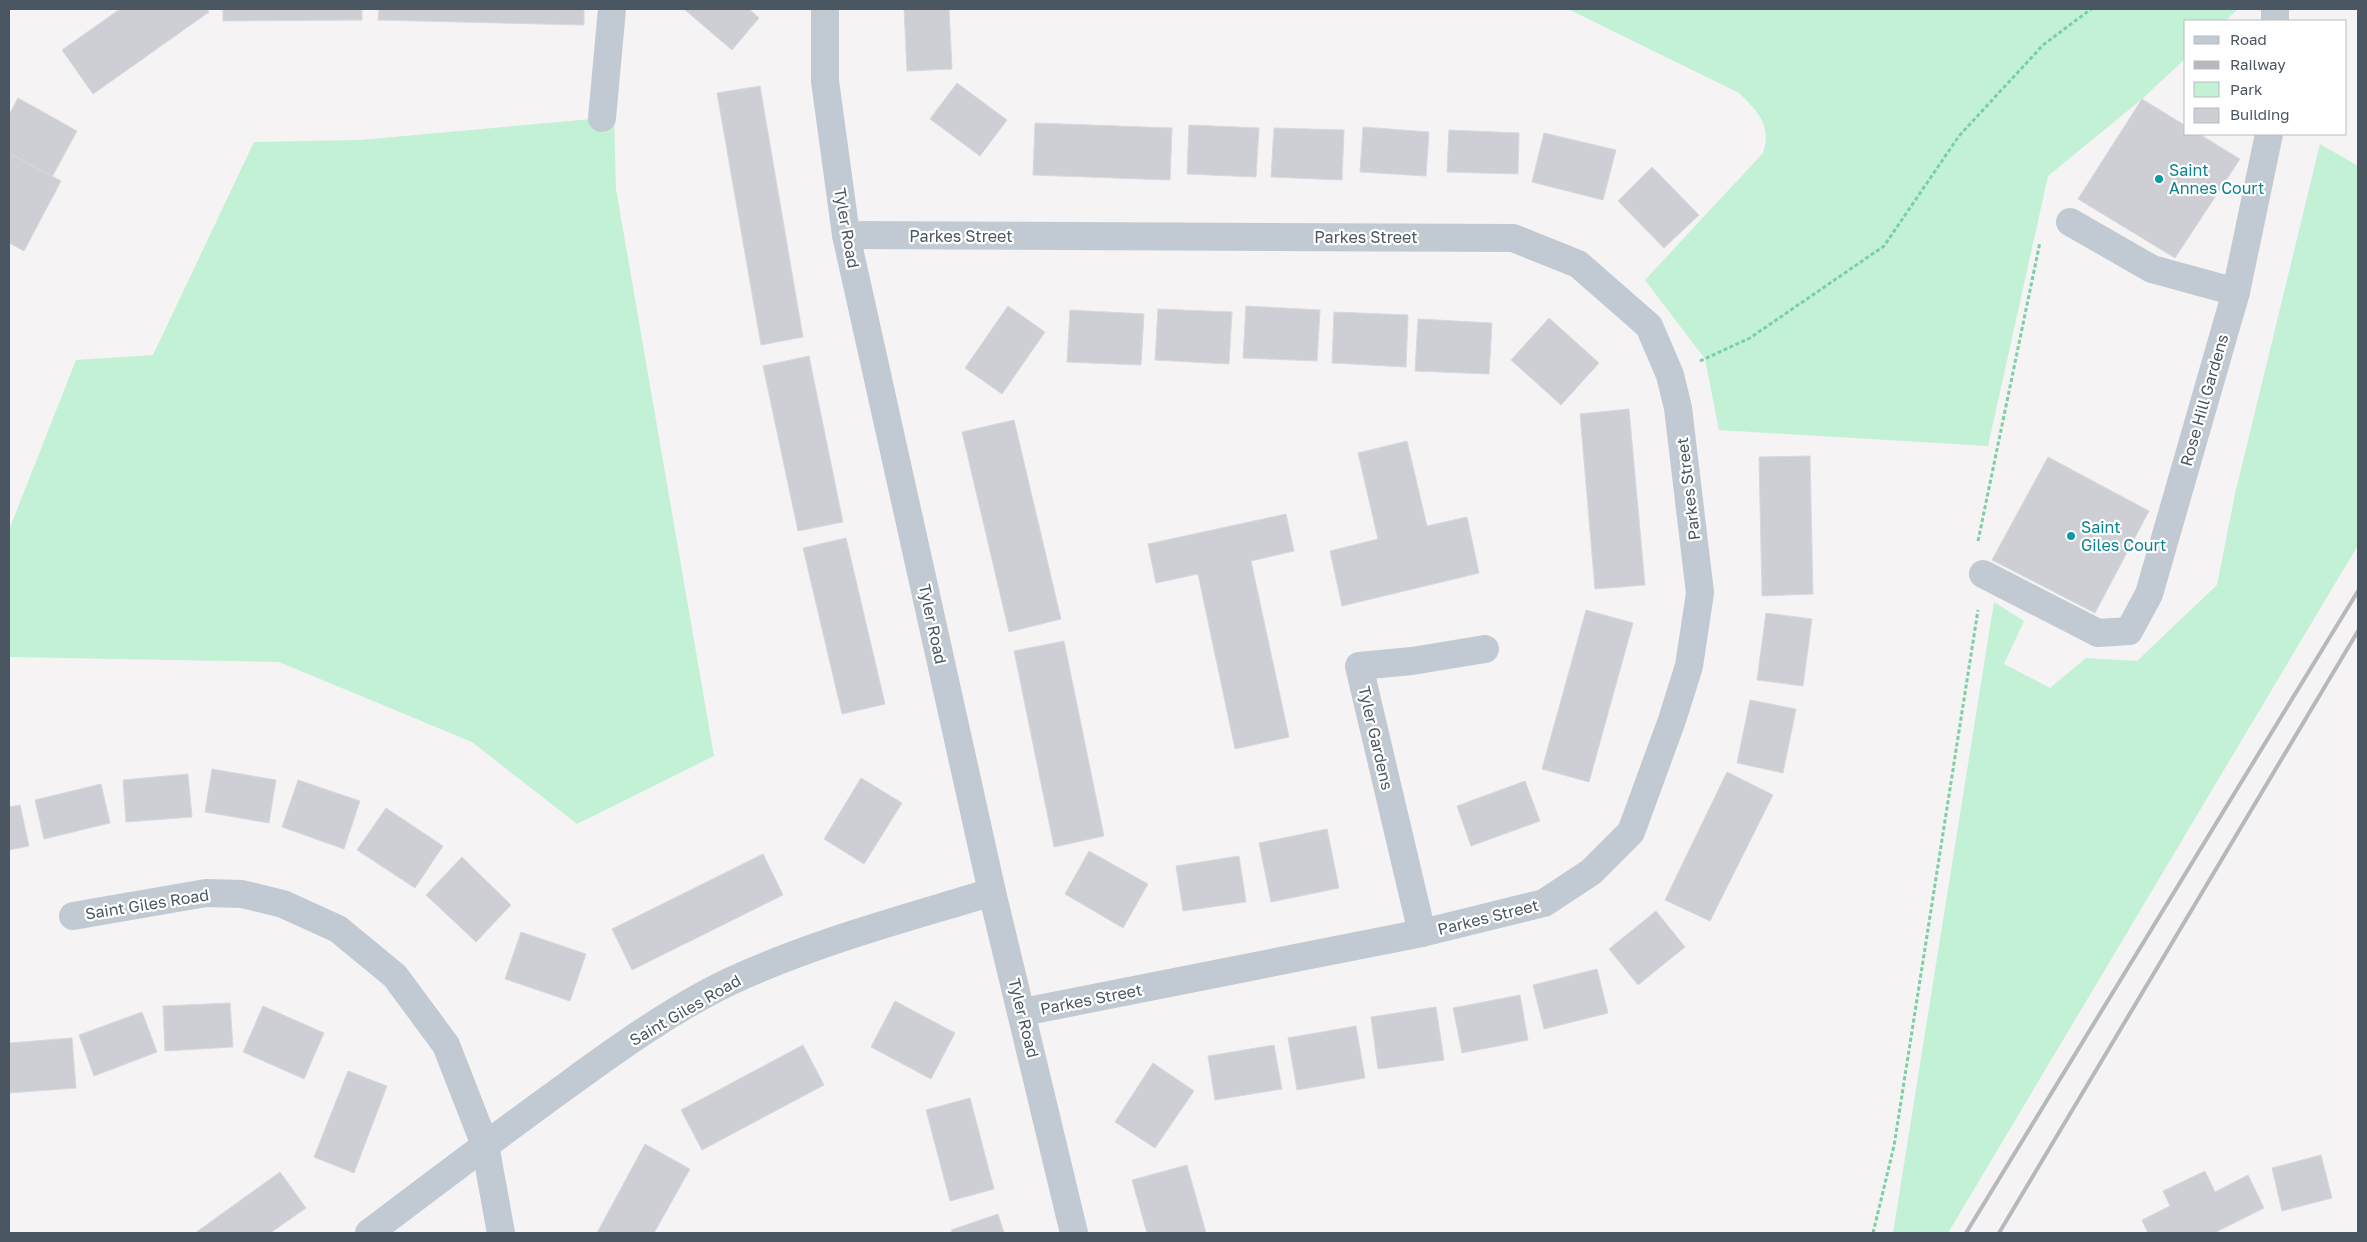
<svg xmlns="http://www.w3.org/2000/svg" width="2367" height="1242" viewBox="0 0 2367 1242" font-family="'Golos Text',sans-serif">
<style>
.green{fill:#c3f1d5}
.building{fill:#cdcfd5;stroke:#d7d9de}
.lines{fill:none;stroke-linecap:round;stroke-linejoin:round}
.path{stroke:#7ad0a6;stroke-width:3;stroke-dasharray:4 2.5;stroke-linecap:butt}
.minor{stroke:#c1cad2;stroke-width:28}
.rail{stroke:#b5b8bd;stroke-width:4}
.culture-dot{fill:#0f9aa8;stroke:#fff;stroke-width:2}
.labels{text-anchor:middle;stroke-width:4.5;stroke-linejoin:round;paint-order:stroke}
.culture-label{font-size:16px;fill:#0d838f;stroke:#fff;text-anchor:start}
.street-label{font-size:16px;fill:#4a5661;stroke:#fff}
</style>
<rect width="100%" height="100%" fill="#f5f3f3"/>
<g class="green">
<path d="M1568,9H2238L2225,21H2186V58L2142,99L2048,176L1988,446L1719,430L1705,359L1645,280L1763,153C1772,125 1758,112 1739,93Z"/>
<path d="M614,117L616,189L714,756L577,824L472,742L279,662L9,657V530L76,360L153,355L254,142L360,140Z"/>
<path d="M2320,144L2358,166V545L1948,1233H1893L1994,602L2024,621L2004,664L2050,688L2086,658L2137,661L2217,585L2235,494Z"/>
</g>
<g class="building">
<path d="M120,9H207L209,12L93,94L62,50Z"/>
<path d="M223,9H362V20L223,21Z"/>
<path d="M379,9H584V25L378,20Z"/>
<path d="M684,9H749L759,18L732,50Z"/>
<path d="M904,9H949L952,69L907,71Z"/>
<path d="M957,83L1007,120L980,156L930,119Z"/>
<path d="M760,86L803,337L761,345L717,93Z"/>
<path d="M18,98L77,131L52,177L9,153V115Z"/>
<path d="M2142,99L2186,126V134H2199L2240,159L2175,258L2078,199Z"/>
<path d="M1035,123L1172,128L1170,180L1033,175Z"/>
<path d="M1189,125L1259,128L1256,177L1187,174Z"/>
<path d="M1363,127L1429,132L1426,176L1360,172Z"/>
<path d="M1274,128L1344,130L1342,180L1271,177Z"/>
<path d="M1449,130L1519,133L1518,174L1447,172Z"/>
<path d="M1544,133L1616,150L1603,200L1532,182Z"/>
<path d="M9,153L61,181L24,251L9,243Z"/>
<path d="M1652,167L1699,215L1664,248L1618,201Z"/>
<path d="M1008,306L1045,332L1002,394L965,368Z"/>
<path d="M1246,306L1320,310L1317,361L1243,358Z"/>
<path d="M1158,309L1232,312L1229,364L1155,360Z"/>
<path d="M1070,310L1144,314L1141,365L1067,362Z"/>
<path d="M1334,312L1408,315L1406,367L1332,363Z"/>
<path d="M1549,318L1599,363L1561,405L1511,360Z"/>
<path d="M1418,319L1492,323L1489,374L1415,371Z"/>
<path d="M809,356L843,522L798,531L763,366Z"/>
<path d="M1629,409L1645,585L1595,589L1580,414Z"/>
<path d="M1014,420L1061,619L1009,632L962,432Z"/>
<path d="M1407,441L1427,526L1467,517L1479,573L1342,606L1330,551L1378,539L1358,453Z"/>
<path d="M1810,456L1813,594L1762,596L1759,457Z"/>
<path d="M2048,457L2149,511L2095,613L1992,560Z"/>
<path d="M1286,514L1294,551L1251,561L1289,737L1235,749L1198,574L1156,583L1148,544Z"/>
<path d="M846,538L885,704L842,714L803,548Z"/>
<path d="M1586,610L1633,623L1589,782L1542,769Z"/>
<path d="M1766,613L1812,619L1803,686L1757,680Z"/>
<path d="M1064,641L1104,836L1054,847L1014,651Z"/>
<path d="M1750,700L1796,709L1783,773L1737,763Z"/>
<path d="M212,769L276,780L269,823L205,812Z"/>
<path d="M1727,772L1773,795L1710,921L1665,900Z"/>
<path d="M188,774L192,817L126,822L123,780Z"/>
<path d="M861,778L902,803L864,864L824,839Z"/>
<path d="M298,780L360,801L344,849L282,827Z"/>
<path d="M1525,781L1540,821L1471,846L1457,806Z"/>
<path d="M101,784L110,823L44,839L35,800Z"/>
<path d="M20,805L29,846L9,850V807Z"/>
<path d="M386,808L443,846L415,888L357,850Z"/>
<path d="M1327,829L1339,888L1271,902L1259,843Z"/>
<path d="M1089,851L1148,884L1123,928L1065,894Z"/>
<path d="M763,854L783,895L632,970L612,929Z"/>
<path d="M1239,856L1246,902L1183,911L1176,866Z"/>
<path d="M462,857L511,905L476,942L426,895Z"/>
<path d="M1656,911L1685,947L1638,985L1609,949Z"/>
<path d="M521,932L586,954L570,1001L505,979Z"/>
<path d="M1597,969L1608,1013L1544,1029L1533,985Z"/>
<path d="M1520,995L1528,1040L1462,1053L1453,1008Z"/>
<path d="M895,1001L955,1033L931,1079L871,1047Z"/>
<path d="M230,1003L233,1047L165,1051L163,1006Z"/>
<path d="M263,1006L324,1033L304,1079L243,1052Z"/>
<path d="M1436,1007L1444,1060L1378,1069L1371,1017Z"/>
<path d="M142,1012L157,1052L94,1076L79,1035Z"/>
<path d="M1356,1026L1365,1078L1297,1090L1288,1038Z"/>
<path d="M72,1038L76,1088L9,1093V1043Z"/>
<path d="M803,1045L824,1085L702,1150L681,1110Z"/>
<path d="M1274,1045L1282,1089L1215,1100L1208,1056Z"/>
<path d="M1153,1063L1194,1091L1155,1148L1115,1122Z"/>
<path d="M348,1071L387,1086L354,1173L314,1157Z"/>
<path d="M970,1098L994,1189L950,1201L926,1110Z"/>
<path d="M645,1144L690,1169L654,1233H597Z"/>
<path d="M2321,1155L2332,1198L2282,1211L2272,1168Z"/>
<path d="M1187,1165L1206,1233H1147L1132,1180Z"/>
<path d="M2205,1171L2215,1192L2248,1175L2264,1208L2214,1233H2148L2142,1220L2170,1206L2163,1191Z"/>
<path d="M280,1172L306,1208L270,1233H195Z"/>
<path d="M998,1214L1004,1233H953L951,1230Z"/>
</g>
<g class="lines">
<g class="path">
<path d="M1700,361L1750,338L1884,246L1959,136L2043,45L2091,9"/>
<path d="M1978,541L2040,242"/>
<path d="M1873,1233L1894,1146L1978,610"/>
</g>
<g class="minor">
<path d="M825,9V81L846,235L992,892L1074,1233"/>
<path d="M2275,21V9"/>
<path d="M602,118L612,9"/>
<path d="M2070,222L2152,269L2236,292"/>
<path d="M846,235L1513,238L1578,264L1649,326L1670,375L1678,408L1700,593L1689,666L1672,720L1631,832L1591,872L1544,903L1422,933L1023,1012"/>
<path d="M1983,574L2098,633L2129,631L2149,594L2236,292L2269,134"/>
<path d="M73,916L206,893L242,894L283,904L338,929L395,976L446,1045L485,1145L501,1233"/>
<path d="M1422,933L1359,666L1412,661L1485,649"/>
<path d="M369,1233C435,1183 501,1133 569,1084C618,1048 676,1007 731,981C815,942 904,919 992,892"/>
</g>
<g class="rail">
<path d="M1966,1233L2358,591"/>
<path d="M1999,1233L2358,631"/>
</g>
</g>
<g class="culture-dot">
<circle cx="2159" cy="179" r="5"/>
<circle cx="2071" cy="536" r="5"/>
</g>
<g class="labels">
<g class="culture-label">
<text x="2169" y="176">Saint<tspan x="2169" dy="18">Annes Court</tspan></text>
<text x="2081" y="533">Saint<tspan x="2081" dy="18">Giles Court</tspan></text>
</g>
<g class="street-label">
<text transform="translate(847 228) rotate(80)" y="6">Tyler Road</text>
<text x="961" y="242">Parkes Street</text>
<text x="1366" y="243">Parkes Street</text>
<text transform="translate(2204 400) rotate(-74)" y="6">Rose Hill Gardens</text>
<text transform="translate(1688 489) rotate(-97)" y="6">Parkes Street</text>
<text transform="translate(933 624) rotate(78)" y="6">Tyler Road</text>
<text transform="translate(1376 738) rotate(77)" y="6">Tyler Gardens</text>
<text transform="translate(147 904) rotate(-9)" y="6">Saint Giles Road</text>
<text transform="translate(1488 917) rotate(-14)" y="6">Parkes Street</text>
<text transform="translate(1091 999) rotate(-11)" y="6">Parkes Street</text>
<text transform="translate(685 1010) rotate(-30)" y="6">Saint Giles Road</text>
<text transform="translate(1024 1018) rotate(76)" y="6">Tyler Road</text>
</g>
</g>
<rect width="2367" height="1242" fill="none" stroke="#4a5661" stroke-width="20"/>
<rect x="2184" y="20" width="162" height="115" fill="#ffffff" stroke="#b7bbc0"/>
<rect x="2194" y="36" width="25" height="8" fill="#c1cad2" stroke="#b7bbc0"/>
<text x="2230" y="45" font-size="15" fill="#4a5661">Road</text>
<rect x="2194" y="61" width="25" height="8" fill="#b5b8bd" stroke="#b7bbc0"/>
<text x="2230" y="70" font-size="15" fill="#4a5661">Railway</text>
<rect x="2194" y="82" width="25" height="15" fill="#c3f1d5" stroke="#b7bbc0"/>
<text x="2230" y="95" font-size="15" fill="#4a5661">Park</text>
<rect x="2194" y="108" width="25" height="15" fill="#cdcfd5" stroke="#b7bbc0"/>
<text x="2230" y="120" font-size="15" fill="#4a5661">Building</text>
</svg>
